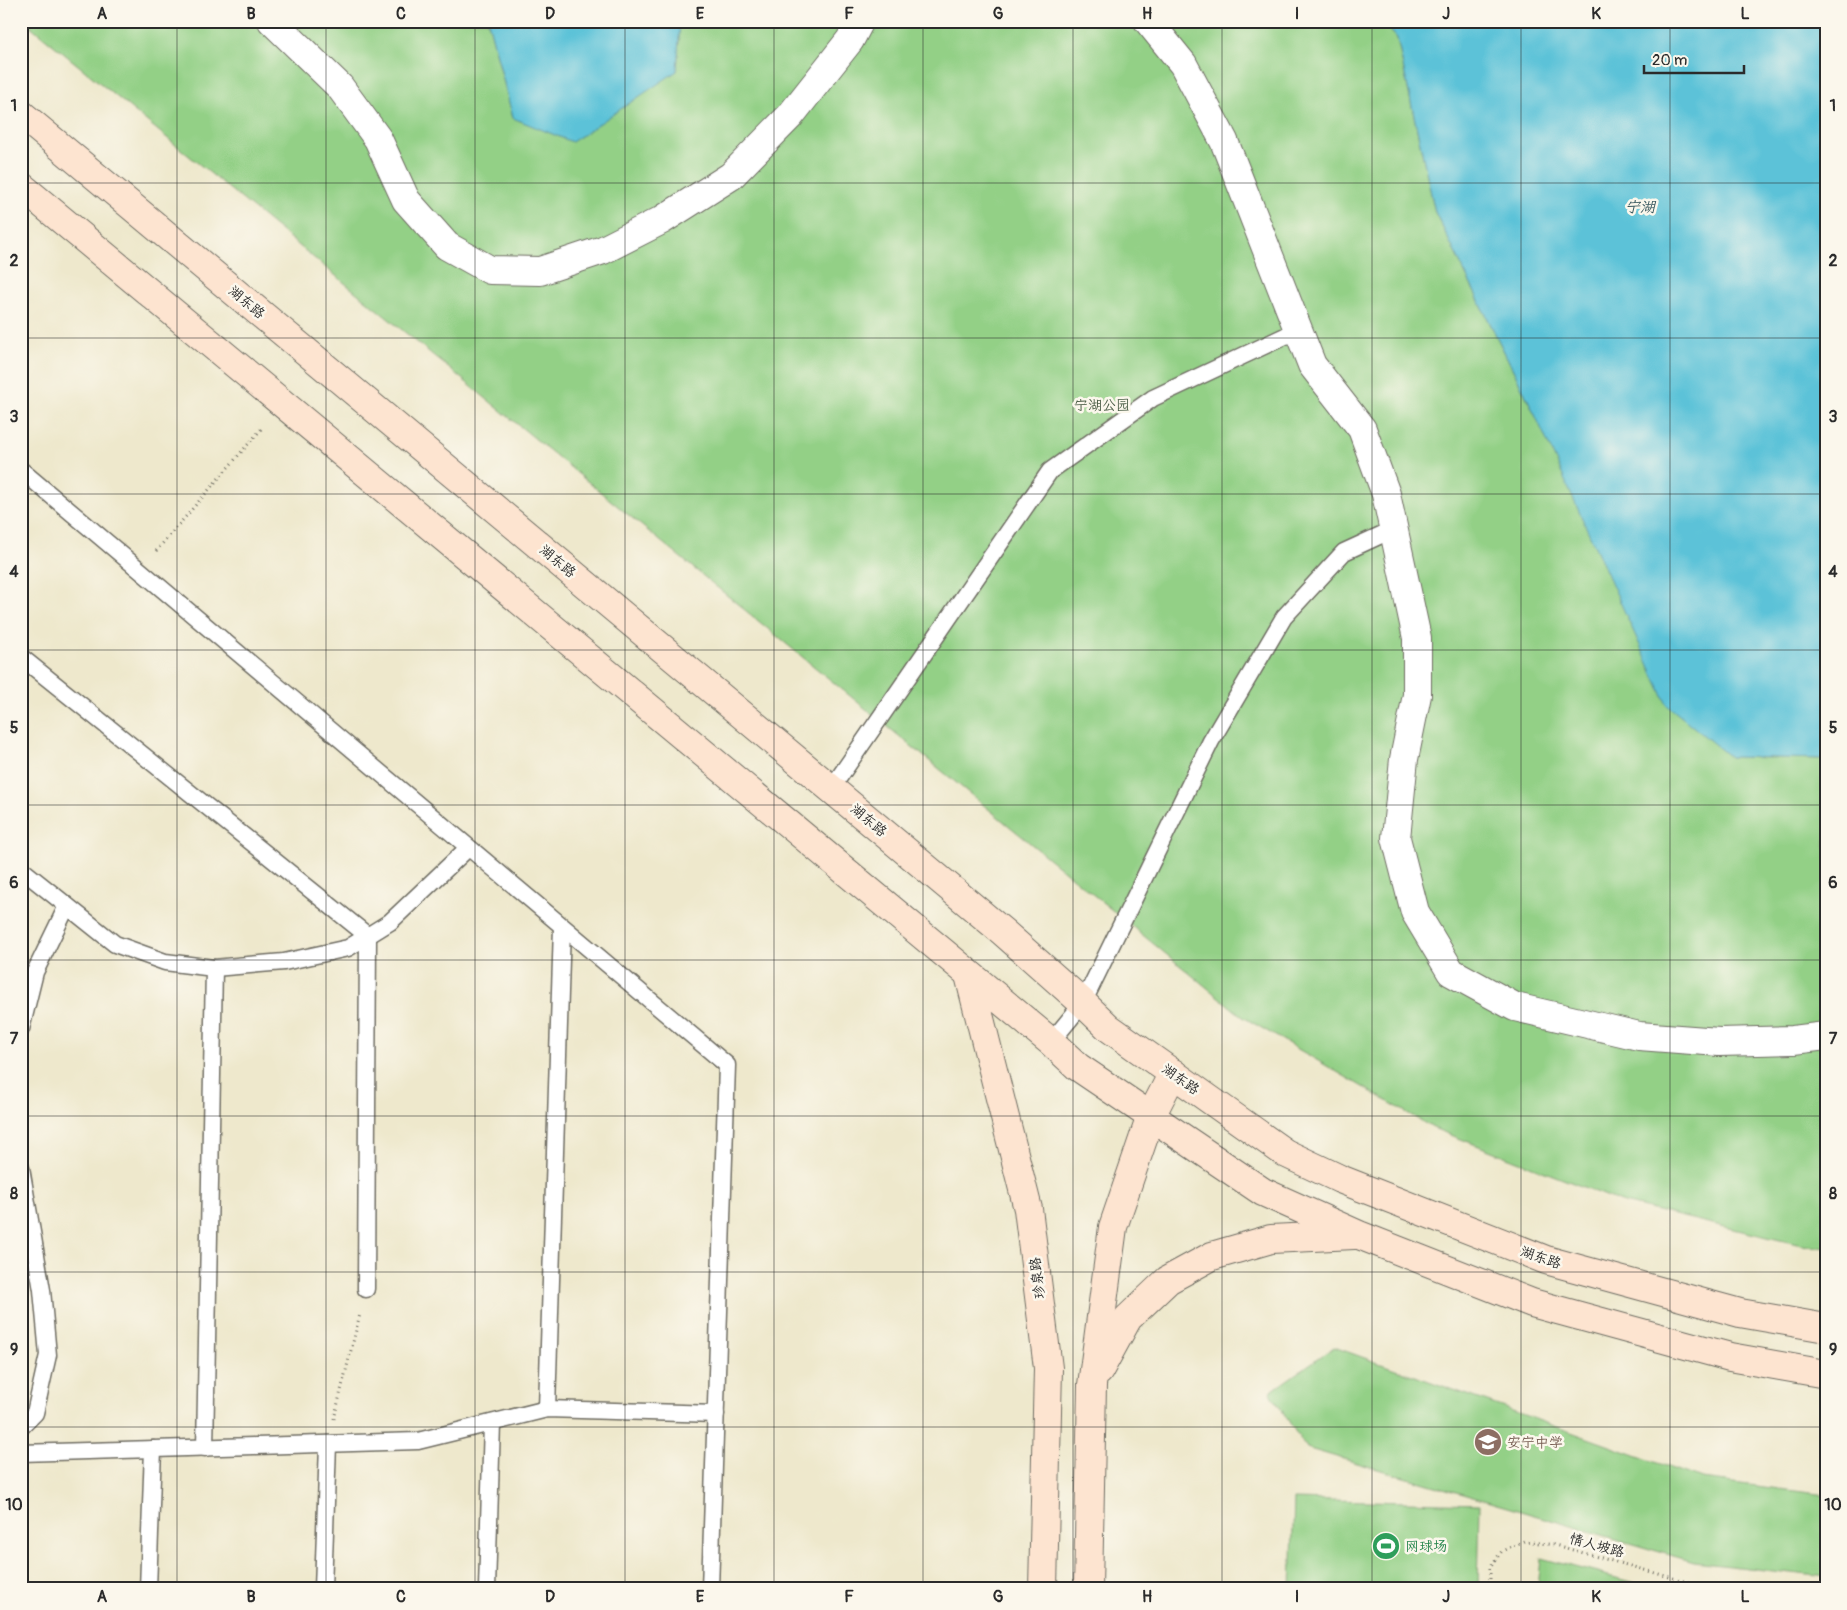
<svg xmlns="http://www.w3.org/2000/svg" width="1847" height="1610" viewBox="0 0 1847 1610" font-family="Pangolin,'LXGW WenKai TC',sans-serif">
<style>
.green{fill:#93d086;stroke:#5f7e58}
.water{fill:#5bc2d8;stroke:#437682}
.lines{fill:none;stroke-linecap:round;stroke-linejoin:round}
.lane-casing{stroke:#6f6d63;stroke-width:19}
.street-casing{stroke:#6f6d63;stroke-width:30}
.secondary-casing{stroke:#6f6d63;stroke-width:30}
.path{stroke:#6f6d63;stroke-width:3;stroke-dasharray:1 4;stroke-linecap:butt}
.lane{stroke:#fff;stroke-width:16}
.street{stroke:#fff;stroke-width:28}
.secondary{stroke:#fde4d0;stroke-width:28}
.grid{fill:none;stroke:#2b2b2b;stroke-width:1;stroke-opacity:0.55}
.labels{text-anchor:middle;stroke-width:5;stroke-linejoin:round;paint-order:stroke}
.street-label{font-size:14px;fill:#2b2b2b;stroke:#fbf7ec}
.park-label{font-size:14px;fill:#4a5d46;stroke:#fbf7ec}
.education-label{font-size:14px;fill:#785e54;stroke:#fbf7ec;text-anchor:start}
.leisure-label{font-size:14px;fill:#27864d;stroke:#fbf7ec;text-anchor:start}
.water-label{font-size:15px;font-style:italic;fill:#39585f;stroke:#fbf7ec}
.neatline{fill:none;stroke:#2b2b2b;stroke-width:2}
.grid-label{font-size:16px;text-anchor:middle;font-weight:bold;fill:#2b2b2b}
</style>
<rect width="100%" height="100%" fill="#fbf7ec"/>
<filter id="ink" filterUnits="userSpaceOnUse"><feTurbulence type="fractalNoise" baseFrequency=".02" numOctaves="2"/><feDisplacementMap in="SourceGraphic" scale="10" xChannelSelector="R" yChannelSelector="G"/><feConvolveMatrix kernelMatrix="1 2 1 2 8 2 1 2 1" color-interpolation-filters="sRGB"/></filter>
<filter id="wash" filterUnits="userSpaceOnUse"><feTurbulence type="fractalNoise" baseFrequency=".0096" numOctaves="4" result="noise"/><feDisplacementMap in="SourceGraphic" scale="20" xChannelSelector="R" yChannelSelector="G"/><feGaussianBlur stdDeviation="1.12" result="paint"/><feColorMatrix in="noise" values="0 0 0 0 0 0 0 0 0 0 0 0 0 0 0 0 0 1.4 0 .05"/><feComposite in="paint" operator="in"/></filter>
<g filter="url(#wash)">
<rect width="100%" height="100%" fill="#eee8cc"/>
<g class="green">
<path d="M24,21H488L513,118L677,71L680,21H1382L1397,38L1435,212L1531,406L1730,757L1826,759V1248L1801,1245L1624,1203L1433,1128L1243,1017Z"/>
<path d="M1334,1347L1702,1479L1826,1495V1577L1694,1562L1306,1448L1270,1392Z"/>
<path d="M1294,1499L1480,1504L1478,1589H1291Z"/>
<path d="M1541,1558L1657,1589H1538Z"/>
</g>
<g class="water">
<path d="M488,21H680L677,71L572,142L513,118Z"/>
<path d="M1382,21H1826V759L1730,757L1667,705L1531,406L1435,212L1397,38Z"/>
</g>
</g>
<g filter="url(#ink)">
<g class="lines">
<defs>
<g id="lane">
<path d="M21,470L727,1065L710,1589"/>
<path d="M21,657L368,936L366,1289"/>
<path d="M831,789L1050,471L1153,398L1298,330"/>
<path d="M21,869L115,944L165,962L214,968L284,962L348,948L390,922L468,848"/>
<path d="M21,1029L35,972L67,906"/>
<path d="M1051,1042L1083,1003L1211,741L1284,617L1344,552L1394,529"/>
<path d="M21,1168L42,1290L48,1355L35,1413L21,1427"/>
<path d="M547,1409L562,927"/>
<path d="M205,1448L214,968"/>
<path d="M21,1453L418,1441L547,1409L716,1414"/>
<path d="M148,1589L153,1449"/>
<path d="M323,1589L328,1444"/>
<path d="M487,1589L492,1423"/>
</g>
<g id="street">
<path d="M272,21L340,87L378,139L406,200L447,246L490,270L540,271L603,250L662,220L731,176L790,116L850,40L860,21"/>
<path d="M1148,21L1183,64L1224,141L1312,365L1362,429L1386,494L1417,638V695L1404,759L1396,838L1415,912L1451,972L1515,1007L1639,1036L1719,1042L1793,1040L1826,1036"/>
</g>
<g id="secondary">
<path d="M21,114L1003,932L1083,1003L1109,1028L1285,1153L1340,1179L1546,1260L1740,1313L1826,1328"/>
<path d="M21,186L1051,1042L1078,1067L1263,1192L1359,1235L1532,1303L1730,1357L1826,1374"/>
<path d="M969,975L1028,1209L1048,1368L1043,1589"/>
<path d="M1099,1371L1128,1318L1168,1280L1212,1256L1271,1239L1354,1235"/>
<path d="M1088,1589L1092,1385L1113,1227L1151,1116L1173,1073"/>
</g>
</defs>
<use href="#lane" class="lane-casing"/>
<use href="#street" class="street-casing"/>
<use href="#secondary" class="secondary-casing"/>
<g class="path">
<path d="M156,551L263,427"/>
<path d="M334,1419L360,1314"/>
<path d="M1490,1589V1567L1502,1551L1524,1541L1555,1545L1698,1585L1727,1589"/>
</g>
<use href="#lane" class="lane"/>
<use href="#street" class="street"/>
<use href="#secondary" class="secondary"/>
</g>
</g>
<path class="grid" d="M177,21V1589M326,21V1589M475,21V1589M625,21V1589M774,21V1589M923,21V1589M1073,21V1589M1222,21V1589M1372,21V1589M1521,21V1589M1670,21V1589M21,183H1826M21,338H1826M21,494H1826M21,650H1826M21,805H1826M21,960H1826M21,1116H1826M21,1272H1826M21,1427H1826"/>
<defs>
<symbol id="school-disc" viewBox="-11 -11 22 22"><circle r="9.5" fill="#8d6e63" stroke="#fbf7ec"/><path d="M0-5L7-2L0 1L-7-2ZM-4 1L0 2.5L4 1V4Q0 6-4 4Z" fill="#fff"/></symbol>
<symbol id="stadium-disc" viewBox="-11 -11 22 22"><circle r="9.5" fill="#2e9e5b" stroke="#fbf7ec"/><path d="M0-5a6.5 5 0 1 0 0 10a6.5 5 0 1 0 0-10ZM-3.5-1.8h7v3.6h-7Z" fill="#fff"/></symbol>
</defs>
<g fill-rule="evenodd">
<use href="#school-disc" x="1472" y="1426" width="32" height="32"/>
<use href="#stadium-disc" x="1370" y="1530" width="32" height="32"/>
</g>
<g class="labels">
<g class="street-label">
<text transform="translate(247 302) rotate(40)" y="5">湖东路</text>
<text transform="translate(558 561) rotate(40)" y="5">湖东路</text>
<text transform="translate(869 820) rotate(40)" y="5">湖东路</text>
<text transform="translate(1181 1079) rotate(35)" y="5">湖东路</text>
<text transform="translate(1541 1257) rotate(19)" y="5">湖东路</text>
<text transform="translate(1037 1278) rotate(-97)" y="5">珍泉路</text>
<text transform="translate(1597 1545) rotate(15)" y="5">情人坡路</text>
</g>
<g class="park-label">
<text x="1102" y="410">宁湖公园</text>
</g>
<g class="education-label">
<text x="1507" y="1447">安宁中学</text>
</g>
<g class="leisure-label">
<text x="1405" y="1551">网球场</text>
</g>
<g class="water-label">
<text x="1640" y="212">宁湖</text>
</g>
</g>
<rect width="1847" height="1610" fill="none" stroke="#fbf7ec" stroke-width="55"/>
<path d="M1644 65v8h100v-8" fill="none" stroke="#2b2b2b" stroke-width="2.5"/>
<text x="1652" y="65" font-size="15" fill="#2b2b2b" stroke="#fbf7ec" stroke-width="4" paint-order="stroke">20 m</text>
<rect x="28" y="28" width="1792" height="1554" class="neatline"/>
<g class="grid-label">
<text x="102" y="19">A</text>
<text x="251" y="19">B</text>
<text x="401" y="19">C</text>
<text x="550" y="19">D</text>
<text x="700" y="19">E</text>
<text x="849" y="19">F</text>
<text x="998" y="19">G</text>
<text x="1147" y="19">H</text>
<text x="1297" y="19">I</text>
<text x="1446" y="19">J</text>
<text x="1596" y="19">K</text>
<text x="1745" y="19">L</text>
<text x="14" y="111">1</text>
<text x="1833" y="111">1</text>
<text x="14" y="266">2</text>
<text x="1833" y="266">2</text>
<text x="14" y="422">3</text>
<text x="1833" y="422">3</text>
<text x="14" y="577">4</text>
<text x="1833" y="577">4</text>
<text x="14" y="733">5</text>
<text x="1833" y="733">5</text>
<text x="14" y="888">6</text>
<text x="1833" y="888">6</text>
<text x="14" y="1044">7</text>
<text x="1833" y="1044">7</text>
<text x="14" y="1199">8</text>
<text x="1833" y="1199">8</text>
<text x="14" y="1355">9</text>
<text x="1833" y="1355">9</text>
<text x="14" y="1510">10</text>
<text x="1833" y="1510">10</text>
<text x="102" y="1602">A</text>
<text x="251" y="1602">B</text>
<text x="401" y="1602">C</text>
<text x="550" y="1602">D</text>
<text x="700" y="1602">E</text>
<text x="849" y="1602">F</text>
<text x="998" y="1602">G</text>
<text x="1147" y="1602">H</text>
<text x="1297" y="1602">I</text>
<text x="1446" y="1602">J</text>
<text x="1596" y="1602">K</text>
<text x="1745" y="1602">L</text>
</g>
</svg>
